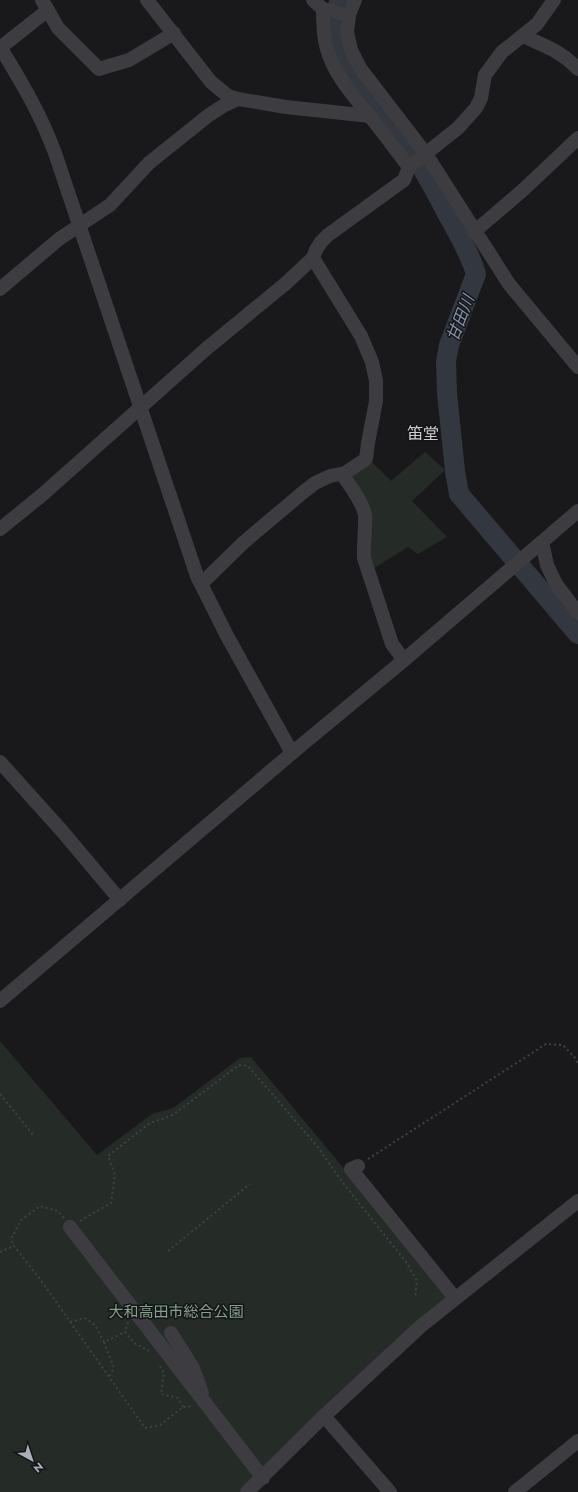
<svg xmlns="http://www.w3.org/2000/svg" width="578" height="1492" viewBox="0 0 578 1492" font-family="Jost,'Noto Sans JP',sans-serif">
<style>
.green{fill:#252c27}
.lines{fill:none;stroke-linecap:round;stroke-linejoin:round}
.river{stroke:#323740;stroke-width:20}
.path{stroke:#404146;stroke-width:2;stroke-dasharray:2 3;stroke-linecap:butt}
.minor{stroke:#3c3c41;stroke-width:14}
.labels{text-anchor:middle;stroke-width:3;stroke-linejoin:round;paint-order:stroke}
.park-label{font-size:15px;fill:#85a28b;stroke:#141416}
.water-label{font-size:16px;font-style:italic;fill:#8797b1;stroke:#141416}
.neighbourhood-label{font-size:16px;fill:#cdced5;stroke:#141416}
</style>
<rect width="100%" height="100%" fill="#19191b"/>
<g class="green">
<path d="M425,452L445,470L412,501L447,537L418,554L408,547L371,570L350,477L371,461L391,481Z"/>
<path d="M0,1041L97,1155L152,1114L173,1108L240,1058L251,1057L451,1297L243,1492H0Z"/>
</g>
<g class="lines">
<path class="river" d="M340,0C315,61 386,110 415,156C427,176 438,196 449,217C459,235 470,254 476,274L449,345L446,361L447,393L455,471L459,494L578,634"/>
<g class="path">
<path d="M0,1094L34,1136"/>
<path d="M368,1159L546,1044L563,1045L575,1058L578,1064"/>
<path d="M64,1218L58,1211L40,1206L21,1220L11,1239L14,1246L40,1279L145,1428L160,1425L183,1407L193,1406"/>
<path d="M80,1221L111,1203L115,1175L108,1156L150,1123L173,1115L239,1065L248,1066L317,1146L343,1183L406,1262L417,1281L415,1297"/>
<path d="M168,1251L250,1184"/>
<path d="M0,1252L14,1246"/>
<path d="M70,1322L85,1318L95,1325L104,1342L125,1332"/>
<path d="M128,1322L125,1332L134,1343L149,1351"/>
<path d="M104,1342L114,1368L109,1377"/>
<path d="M160,1366L164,1373L161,1394L178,1398L183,1407"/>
</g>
<g class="minor">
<path d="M42,0L58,28L99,69L129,60L151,47L174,33"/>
<path d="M147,0L211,82L228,96L238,99L286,107L370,116"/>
<path d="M313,0L323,9L349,15"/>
<path d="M355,0L349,15L347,32L351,50L360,68L426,154L509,284L578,367"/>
<path d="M323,9C323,22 323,36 327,49C334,74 352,94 368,114C382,131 395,149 409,167"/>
<path d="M523,36C545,46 561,51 578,69"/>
<path d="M0,47C21,81 41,115 55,153L197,576L226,634L292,753"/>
<path d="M0,48L48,10"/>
<path d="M474,232L523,190L578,138"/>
<path d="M0,289L59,239L110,205L149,163L209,115L223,106L238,99"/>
<path d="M342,474C349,485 363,502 365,515C366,529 363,543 364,558L392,644L404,660"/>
<path d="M0,529L42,495L206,349L285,284L313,258L316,250L321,242L328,235L404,180L409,167L458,128L476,108L481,98L485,75L502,52L537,24L554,0"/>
<path d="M542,542L547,565L556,584L578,613"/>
<path d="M201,584L243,543L301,494L315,483L330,476L345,473L366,459L368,443L376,401V381L372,362L361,336L313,258"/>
<path d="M0,762L62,831L120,900"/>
<path d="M0,1001L292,753L404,660L578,511"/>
<path d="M358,1166L351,1169L455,1298"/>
<path d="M70,1227L263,1478"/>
<path d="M171,1333L193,1368L202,1393"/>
<path d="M324,1416L390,1492"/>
<path d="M247,1492L324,1416L421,1326L578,1201"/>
<path d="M515,1492L578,1441"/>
</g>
</g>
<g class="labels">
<g class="park-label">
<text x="176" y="1317">大和高田市総合公園</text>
</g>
<g class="water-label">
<text transform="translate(460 318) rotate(-69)" y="6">甘田川</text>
</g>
<g class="neighbourhood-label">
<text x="423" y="439">笛堂</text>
</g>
</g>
<g transform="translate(32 1460) rotate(140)" stroke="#141416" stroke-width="3" paint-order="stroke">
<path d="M0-3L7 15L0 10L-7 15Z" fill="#acaeb9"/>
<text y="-6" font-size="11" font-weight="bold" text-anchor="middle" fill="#acaeb9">N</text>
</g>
</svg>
